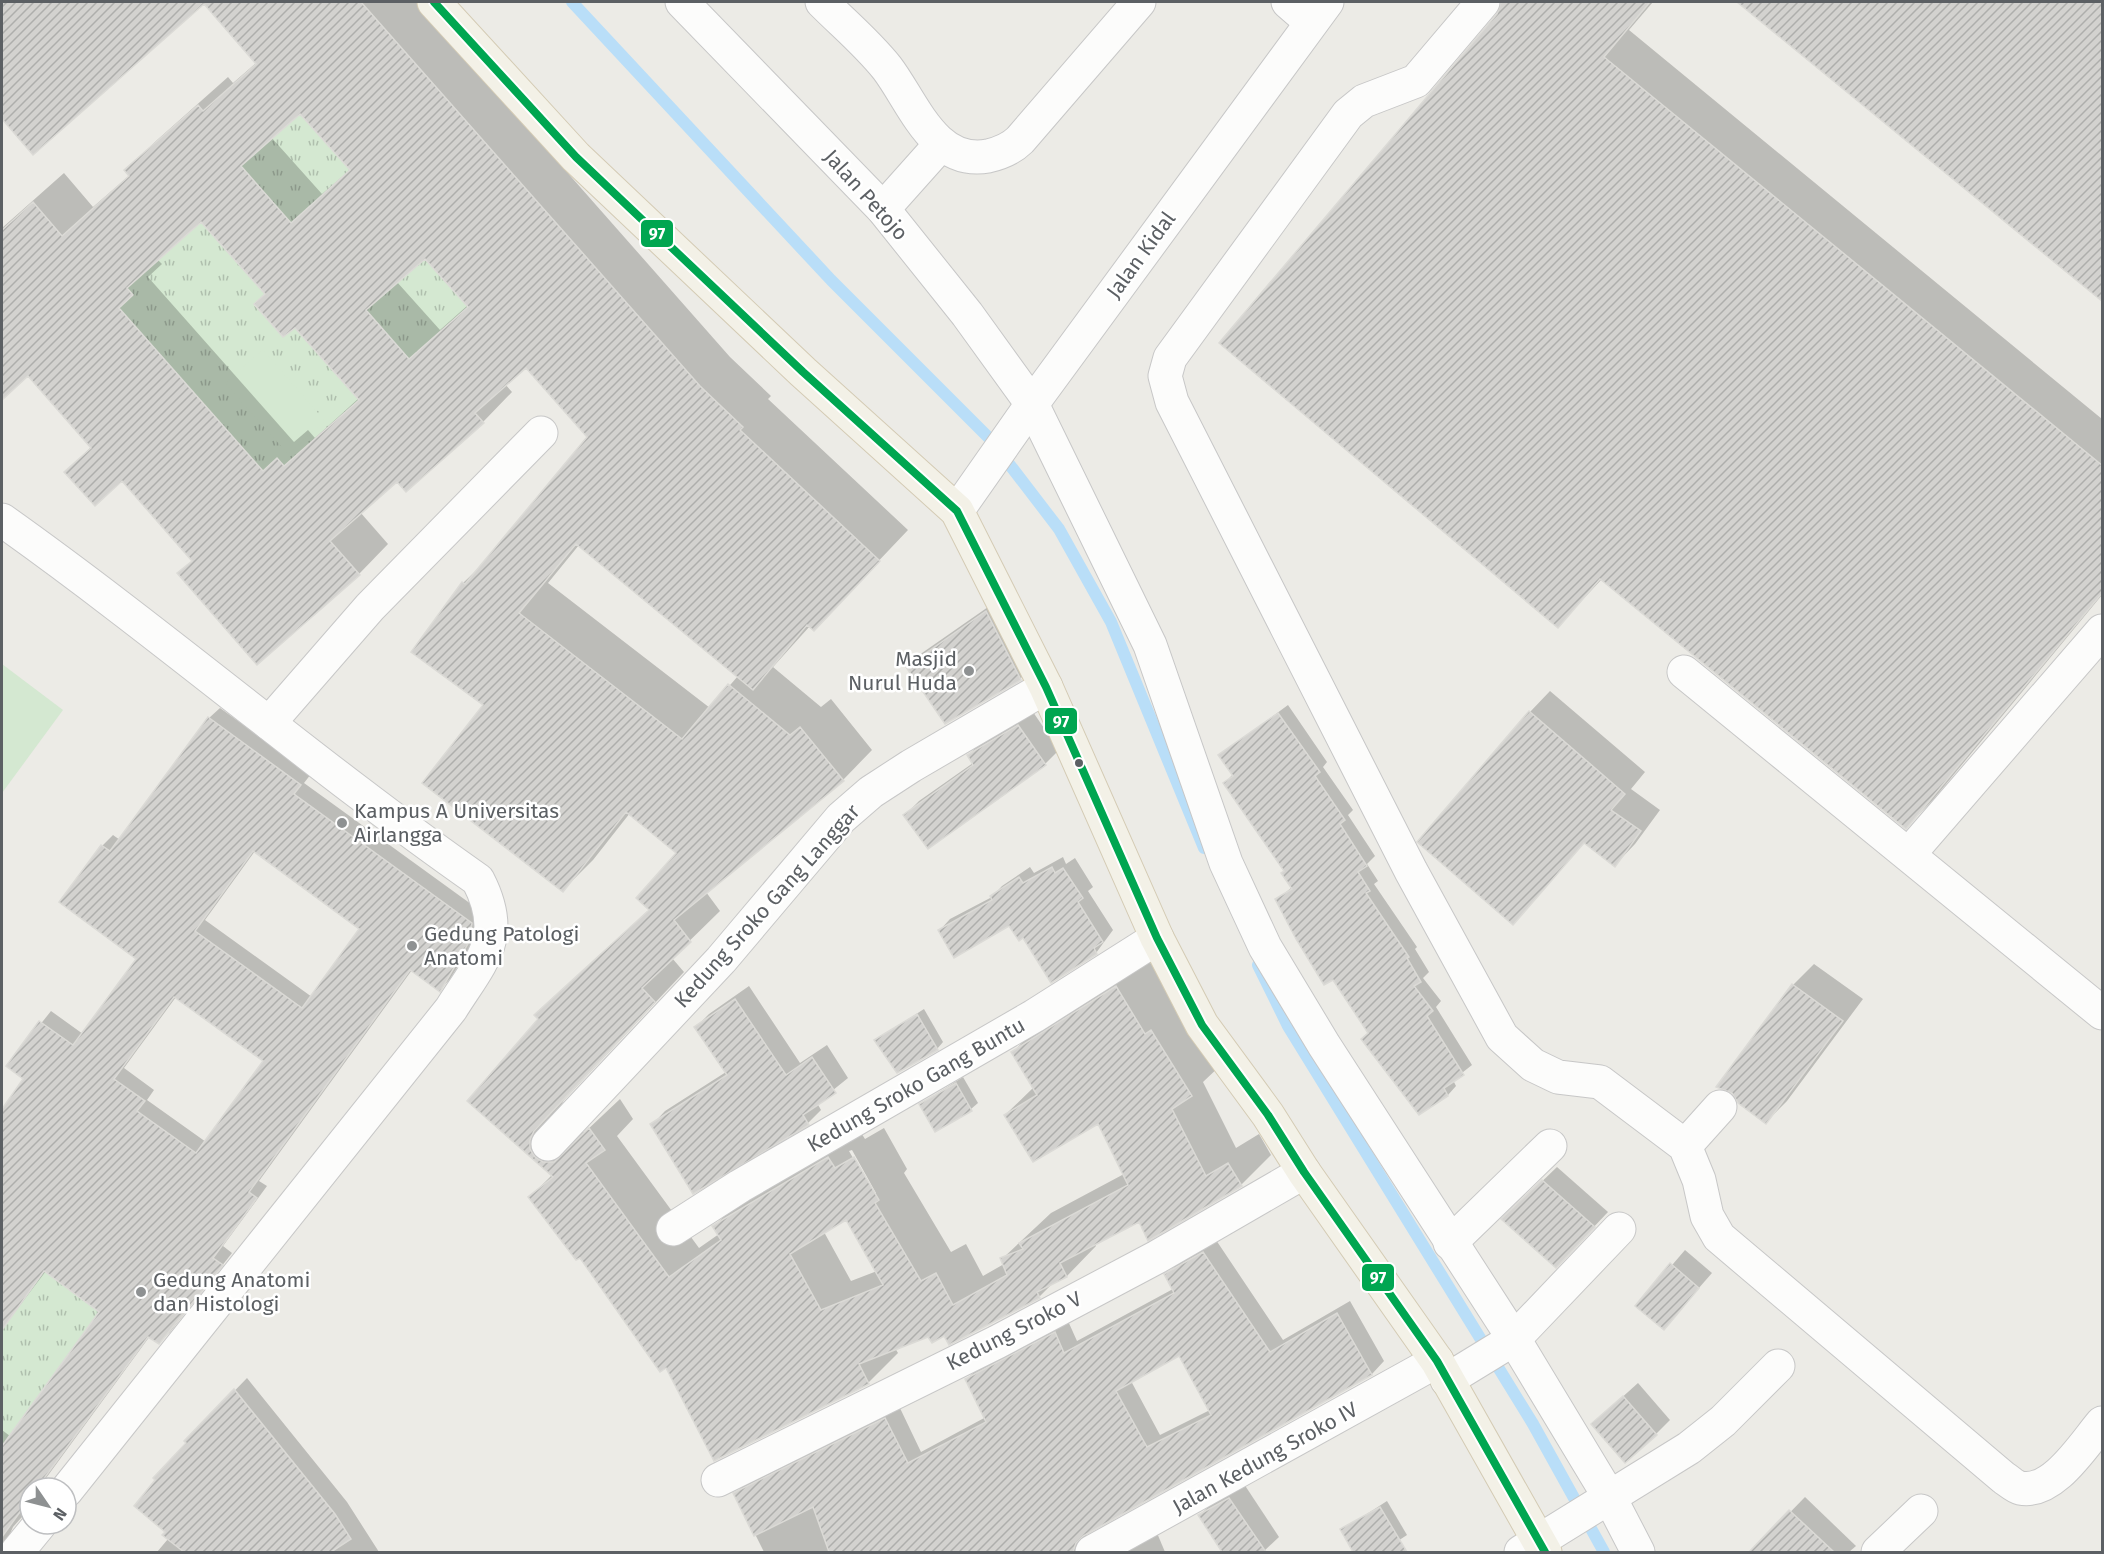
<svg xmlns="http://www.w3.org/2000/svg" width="2104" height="1554" viewBox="0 0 2104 1554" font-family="'Fira Sans',sans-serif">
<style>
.grass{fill:url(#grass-tufts)}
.garden{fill:#d4e8d1}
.shadow{fill:#0003;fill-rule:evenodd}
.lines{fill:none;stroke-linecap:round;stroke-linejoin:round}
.stream{stroke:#b9def8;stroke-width:12}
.building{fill:url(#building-hatch);stroke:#dbdad6;stroke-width:1.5;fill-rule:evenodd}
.minor-casing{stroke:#c7c7c7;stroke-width:35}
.major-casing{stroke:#d4cbb4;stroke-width:35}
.minor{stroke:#fcfcfb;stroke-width:33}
.major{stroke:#f3f1e7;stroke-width:33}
.bus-1-casing{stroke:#fff;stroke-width:12}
.bus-1{stroke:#00a651;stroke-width:8}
.poi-dot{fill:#8e9192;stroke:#fff;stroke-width:2}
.bus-dot{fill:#5c6064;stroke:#fff;stroke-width:2}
.labels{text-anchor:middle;stroke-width:5;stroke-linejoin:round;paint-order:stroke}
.street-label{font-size:21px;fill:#5c6064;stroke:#fff}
.poi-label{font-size:21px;fill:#5c6064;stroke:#fff;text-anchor:start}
.line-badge{stroke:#fff;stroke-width:2}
.badge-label{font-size:16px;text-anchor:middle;font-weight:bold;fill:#fff}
</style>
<defs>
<pattern id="grass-tufts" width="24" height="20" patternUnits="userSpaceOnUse" patternTransform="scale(1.5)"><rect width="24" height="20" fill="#d4e8d1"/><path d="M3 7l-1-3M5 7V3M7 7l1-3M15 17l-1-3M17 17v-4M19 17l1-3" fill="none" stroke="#afbfad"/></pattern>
<pattern id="building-hatch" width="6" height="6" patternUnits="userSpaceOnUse" patternTransform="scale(1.5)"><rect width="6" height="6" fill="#d3d2cf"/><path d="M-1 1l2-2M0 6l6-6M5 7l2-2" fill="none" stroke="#aeaeac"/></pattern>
</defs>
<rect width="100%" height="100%" fill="#ecebe6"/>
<g class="grass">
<path d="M300,114L373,196L331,188L291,223L241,166Z"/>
<path d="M201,222L265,294L254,305L283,337L295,328L359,400L284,466L277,458L263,471L119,308L133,295L127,288Z"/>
<path d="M425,259L468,307L409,359L366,310Z"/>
<path d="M44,1271L99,1312L2,1446V1330Z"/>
</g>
<g class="garden">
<path d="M263,350L325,421L288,454L225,383Z"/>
<path d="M2,664L63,710L2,793Z"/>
</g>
<g class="shadow">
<path d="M2,2H417L730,357L771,396L768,399L908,530L814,629L810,626L773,667L821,707L831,699L872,750L843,780L706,892L720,911L672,958L684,972L564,1100L559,1109L574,1133L585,1132L620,1099L633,1119L617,1136L699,1248L719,1234L714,1226L744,1197L858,1128L865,1139L884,1128L907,1169L904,1173L951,1252L966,1244L983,1276L1004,1264L1002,1259L1051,1213L1124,1174L1099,1121L1005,1115L1034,1087L1013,1052L1042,1022L1147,957L1176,1006L1221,1065L1203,1082L1236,1148L1259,1134L1271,1155L1241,1185L1139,1220L1095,1243L1096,1246L1067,1276L1054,1282L1039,1297L945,1334L929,1335L895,1348L898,1353L868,1383L667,1366L530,1197L553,1174L469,1101L540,1019L536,1015L650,909L678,853L630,813L593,860L563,890L485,705L463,583L485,562L589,437L526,366L505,384L512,392L483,422L397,480L360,512L388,544L359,574H179L193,560L122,479L66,472L92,446L29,374L15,386L2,372V228L64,173L93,207L130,175L126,170L156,141L228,77L233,83L257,62L204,2L33,153L2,117ZM300,112L351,169L322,194L271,137ZM201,220L359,398L315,438L308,430L294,442L148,277L162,264L157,259ZM426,257L468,305L440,330L397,282ZM579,545L738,676L710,708L548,583ZM852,1150L876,1193H873L849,1151ZM847,1218L877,1271L851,1281L824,1232Z"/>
<path d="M1502,2H1653L1629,30L2102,419V595L1932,801L1906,827L1602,579L1558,626L1499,15Z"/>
<path d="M1740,2H2102V280L2092,291Z"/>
<path d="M1001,598L1035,664L1020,679L946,722L908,667L922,653Z"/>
<path d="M1550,691L1645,772L1631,789L1660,810L1635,844L1615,865L1585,842L1513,923L1530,712Z"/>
<path d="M1288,705L1327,762L1323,767L1353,810L1348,815L1375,856L1367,864L1378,881L1374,884L1417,947L1415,949L1429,972L1423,978L1441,1001L1436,1007L1472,1065L1453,1080L1456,1086L1448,1095L1419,1113L1333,977L1277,900L1292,887L1285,871L1225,783L1233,774L1220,755Z"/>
<path d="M220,708L311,774L304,783L482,912L480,930L450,979L440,990L412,970L259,1181L267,1186L223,1246L232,1253L170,1332L159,1342L150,1336L41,1485L45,1488H30V1508L13,1527L2,1552V1430L10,1436L102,1312L46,1271L2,1329V1112L26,1079L8,1065L51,1011L83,1034L138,958L102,846L113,835L120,840L209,718ZM255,851L361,928L312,997L205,920ZM176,997L265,1061L206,1142L147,1100L154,1090L124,1068Z"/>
<path d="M1033,712L1059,750L1045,764L905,815L919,801L973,763L968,755L983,741Z"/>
<path d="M1063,857L1066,864L1075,858L1093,887L1088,891L1113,930L1096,953L1024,936L1010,924L940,930L950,919L992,897L1002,886L1030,867L1034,873Z"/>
<path d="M1814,964L1863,999L1787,1101L1766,1122L1733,1092L1718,1086L1793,985Z"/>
<path d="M749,986L800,1063L827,1045L848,1078L817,1103L821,1110L808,1123L652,1125L665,1111L726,1072L696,1027L709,1014Z"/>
<path d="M924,1009L943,1042L937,1049L876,1040Z"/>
<path d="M963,1077L978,1103L971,1109L921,1104Z"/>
<path d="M1557,1167L1608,1212L1570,1252L1503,1219Z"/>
<path d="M1216,1240L1283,1340L1350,1301L1384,1361L1372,1374L1087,1531L1086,1537L1093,1552H764L735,1494L748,1481L899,1406L921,1452L986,1417L967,1379L980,1366L1068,1321L1077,1341L1173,1289L1166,1275L1179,1262ZM1179,1354L1210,1410L1160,1435L1131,1381Z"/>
<path d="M1685,1250L1712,1273L1664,1328L1637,1306Z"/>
<path d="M247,1378L347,1502L379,1552H157L168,1539L167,1531L188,1443L186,1441Z"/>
<path d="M1638,1383L1670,1420L1656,1434L1608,1410Z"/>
<path d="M1244,1484L1279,1537L1263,1552H1224L1200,1515L1214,1501Z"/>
<path d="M1805,1497L1856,1546L1849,1552H1781L1766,1537Z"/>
<path d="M1387,1501L1407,1535L1381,1552H1355L1342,1530Z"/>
<path d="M1157,1533L1165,1552H1122Z"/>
</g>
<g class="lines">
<g class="stream">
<path d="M572,2L831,280L990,439L1059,529L1111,622L1204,848"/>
<path d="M1258,965L1288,1026L1533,1424L1604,1552"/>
</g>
</g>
<g class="building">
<path d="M2,2H361L700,386L743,427L740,430L880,561L814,631L807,625L753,690L576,544L519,613L682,739L728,684L790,735L800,727L844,781L674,920L691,942L642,988L655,1002L534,1131L530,1140V1149L535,1157L543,1162H554L589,1128L605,1150L586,1163L669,1277L721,1240L712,1226L828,1157L835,1168L854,1157L879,1200L875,1203L921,1281L936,1273L953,1305L1007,1275L1000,1258L1023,1249L1019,1243L1128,1185L1098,1124L1033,1162L1004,1115L1037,1095L1011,1052L1116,986L1145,1034L1151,1030L1192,1096L1172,1109L1206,1176L1228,1163L1242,1186L1148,1241L1139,1222L1060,1263L1067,1277L1037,1292L1040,1298L949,1345L944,1336L932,1343L928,1337L859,1364L869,1384L714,1461L666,1368L660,1372L580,1258L576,1260L528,1197L553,1177L467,1101L538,1019L534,1015L649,910L636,898L676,853L626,812L563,892L422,783L483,705L411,652L462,582L465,584L587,437L526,368L475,413L484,423L406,492L397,482L330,541L360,575L257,665L177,573L192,561L122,481L95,506L64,472L91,448L28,376L2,400V230L33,202L62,236L129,176L124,170L198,105L203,111L256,64L204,4L33,155L2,119ZM300,114L350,170L291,223L241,166ZM201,222L265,294L254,304L283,337L295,328L359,400L284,466L277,458L263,471L119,308L133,295L127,288ZM425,259L468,307L409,359L366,310ZM846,1220L883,1285L821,1310L790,1254Z"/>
<path d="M1501,2H1650L1604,57L2103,466V592L1906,829L1600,579L1558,628L1219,343L1497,14Z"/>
<path d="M1737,2H2103V302Z"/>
<path d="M986,611L1021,680L945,724L906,667Z"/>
<path d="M1529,711L1625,794L1611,810L1641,831L1615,867L1584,843L1513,925L1417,842Z"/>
<path d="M1278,713L1320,772L1315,776L1345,820L1340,824L1367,866L1358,872L1370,891L1366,893L1409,957L1407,958L1421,982L1414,986L1433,1011L1427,1016L1464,1075L1444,1088L1448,1096L1419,1115L1361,1039L1368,1033L1333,980L1324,985L1296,939L1275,899L1292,889L1281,873L1284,871L1223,783L1233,776L1218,755Z"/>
<path d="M208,717L301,785L294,794L472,923L469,942L440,992L410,970L249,1192L257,1198L213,1258L223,1265L159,1344L148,1337L37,1488H30V1498L2,1537V1446L99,1312L44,1271L2,1330V1109L23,1079L6,1066L39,1021L73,1045L136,959L59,902L101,845L110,851ZM253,851L359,929L302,1008L195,931ZM174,997L263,1061L196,1153L137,1111L145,1101L114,1079Z"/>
<path d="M1018,725L1046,765L928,849L903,815L973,765L967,755Z"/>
<path d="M1052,867L1055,873L1063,868L1083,898L1078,902L1103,942L1094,948L1097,954L1051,983L1023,938L1019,941L1009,926L954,958L938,930L992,900L990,896L1019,877L1023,883Z"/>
<path d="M1792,984L1843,1021L1766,1124L1738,1103L1732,1093L1716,1087Z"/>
<path d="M735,999L786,1075L812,1057L836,1093L803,1115L809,1125L693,1194L650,1124L727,1075L694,1027Z"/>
<path d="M917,1014L938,1050L897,1073L874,1040Z"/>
<path d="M956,1083L972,1111L935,1132L919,1104Z"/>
<path d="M1542,1180L1595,1227L1556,1268L1501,1219Z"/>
<path d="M1203,1252L1270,1352L1337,1313L1372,1375L1083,1536L1076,1543L1073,1552H829L813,1507L754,1536L733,1493L885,1418L908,1463L986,1422L965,1379L1055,1332L1064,1353L1174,1293L1164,1274ZM1179,1356L1211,1415L1147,1447L1116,1391Z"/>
<path d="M1670,1263L1699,1288L1664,1330L1635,1306Z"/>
<path d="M234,1389L335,1514L351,1539L331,1552H184L162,1535L165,1532L134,1506L155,1480L153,1478L186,1443L184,1441Z"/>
<path d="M1623,1396L1657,1435L1625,1463L1591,1424Z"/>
<path d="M1229,1498L1266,1552H1222L1198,1515Z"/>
<path d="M1380,1507L1407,1552H1353L1340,1529Z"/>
<path d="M1789,1510L1834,1552H1749Z"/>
</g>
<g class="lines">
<defs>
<g id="minor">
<path d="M682,2L883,209L967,314L1032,404L1150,645L1226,863L1265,947L1324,1045L1514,1339L1610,1498L1638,1552"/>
<path d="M822,2C844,24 867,43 887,68C913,102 934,166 988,156C1001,153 1011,149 1020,140L1139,2"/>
<path d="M1288,2L1311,22"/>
<path d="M1483,2L1416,81L1364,101L1348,114L1170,358L1165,376L1172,402L1411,871L1502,1037L1533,1065L1558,1077L1600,1082L1685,1146L1699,1180L1707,1216L1719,1237L2004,1478C2009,1481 2015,1487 2020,1488C2053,1495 2084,1444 2102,1423"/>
<path d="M883,209L941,144"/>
<path d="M957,511L1032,404L1327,2"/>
<path d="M2,520C164,635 315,766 478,880C508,938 481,961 451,1009L66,1491"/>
<path d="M1684,672L2102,1013"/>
<path d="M269,723L370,607L541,433"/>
<path d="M1909,854L2102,631"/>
<path d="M548,1144L721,960L841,818L871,792L911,766L1046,687"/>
<path d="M1685,1146L1720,1107"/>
<path d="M673,1229L740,1186L1034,1016L1157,938"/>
<path d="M1450,1243L1550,1146"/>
<path d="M1447,1380L1514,1339L1619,1229"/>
<path d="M718,1480L997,1342L1157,1257L1304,1172"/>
<path d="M17,1552L40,1524"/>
<path d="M1092,1552L1437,1361"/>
<path d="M1521,1552L1689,1448L1723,1421L1778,1366"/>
<path d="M1878,1552L1921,1511"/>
</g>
<path id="major" d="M434,2L576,157L803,372L957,511L1046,687L1157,938L1202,1025L1268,1115L1304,1172L1437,1361L1545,1552"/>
</defs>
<use href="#minor" class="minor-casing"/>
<use href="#major" class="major-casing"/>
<use href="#minor" class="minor"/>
<use href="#major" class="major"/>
<defs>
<path id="bus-1" d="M434,2L576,157L803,372L957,511L1046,687L1157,938L1202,1025L1268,1115L1304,1172L1437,1361L1545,1552"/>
</defs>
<use href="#bus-1" class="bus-1-casing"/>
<use href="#bus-1" class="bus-1"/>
</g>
<g class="poi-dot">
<circle cx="969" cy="671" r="6"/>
<circle cx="342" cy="823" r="6"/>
<circle cx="412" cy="946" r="6"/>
<circle cx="141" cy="1292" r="6"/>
</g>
<circle class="bus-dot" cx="1079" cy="763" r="5"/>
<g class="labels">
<g class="street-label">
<text transform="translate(866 195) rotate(48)" y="7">Jalan Petojo</text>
<text transform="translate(1141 255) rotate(-54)" y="7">Jalan Kidal</text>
<text transform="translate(767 906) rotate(-48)" y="7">Kedung Sroko Gang Langgar</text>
<text transform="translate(916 1085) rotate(-30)" y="7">Kedung Sroko Gang Buntu</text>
<text transform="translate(1014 1331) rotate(-27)" y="7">Kedung Sroko V</text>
<text transform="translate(1265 1458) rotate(-29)" y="7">Jalan Kedung Sroko IV</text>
</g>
<g class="poi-label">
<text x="957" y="666" text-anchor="end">Masjid<tspan x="957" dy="24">Nurul Huda</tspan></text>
<text x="354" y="818">Kampus A Universitas<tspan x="354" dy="24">Airlangga</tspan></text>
<text x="424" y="941">Gedung Patologi<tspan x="424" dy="24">Anatomi</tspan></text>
<text x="153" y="1287">Gedung Anatomi<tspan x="153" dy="24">dan Histologi</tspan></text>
</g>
</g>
<g class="line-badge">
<rect x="640" y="219" width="34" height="29" rx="6" fill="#00a651"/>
<rect x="1044" y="707" width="34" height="28" rx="6" fill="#00a651"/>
<rect x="1361" y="1263" width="34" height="29" rx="6" fill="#00a651"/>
</g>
<g class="badge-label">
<text x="657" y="239">97</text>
<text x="1061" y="727">97</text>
<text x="1378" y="1283">97</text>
</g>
<rect width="2104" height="1554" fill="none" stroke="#5c6064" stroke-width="6"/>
<g transform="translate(48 1506) rotate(125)"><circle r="28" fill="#ffffff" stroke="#bebfc1" stroke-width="1.5"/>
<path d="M0-4.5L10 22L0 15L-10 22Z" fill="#8e9192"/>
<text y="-9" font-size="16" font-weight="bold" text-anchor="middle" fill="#5c6064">N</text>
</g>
</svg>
